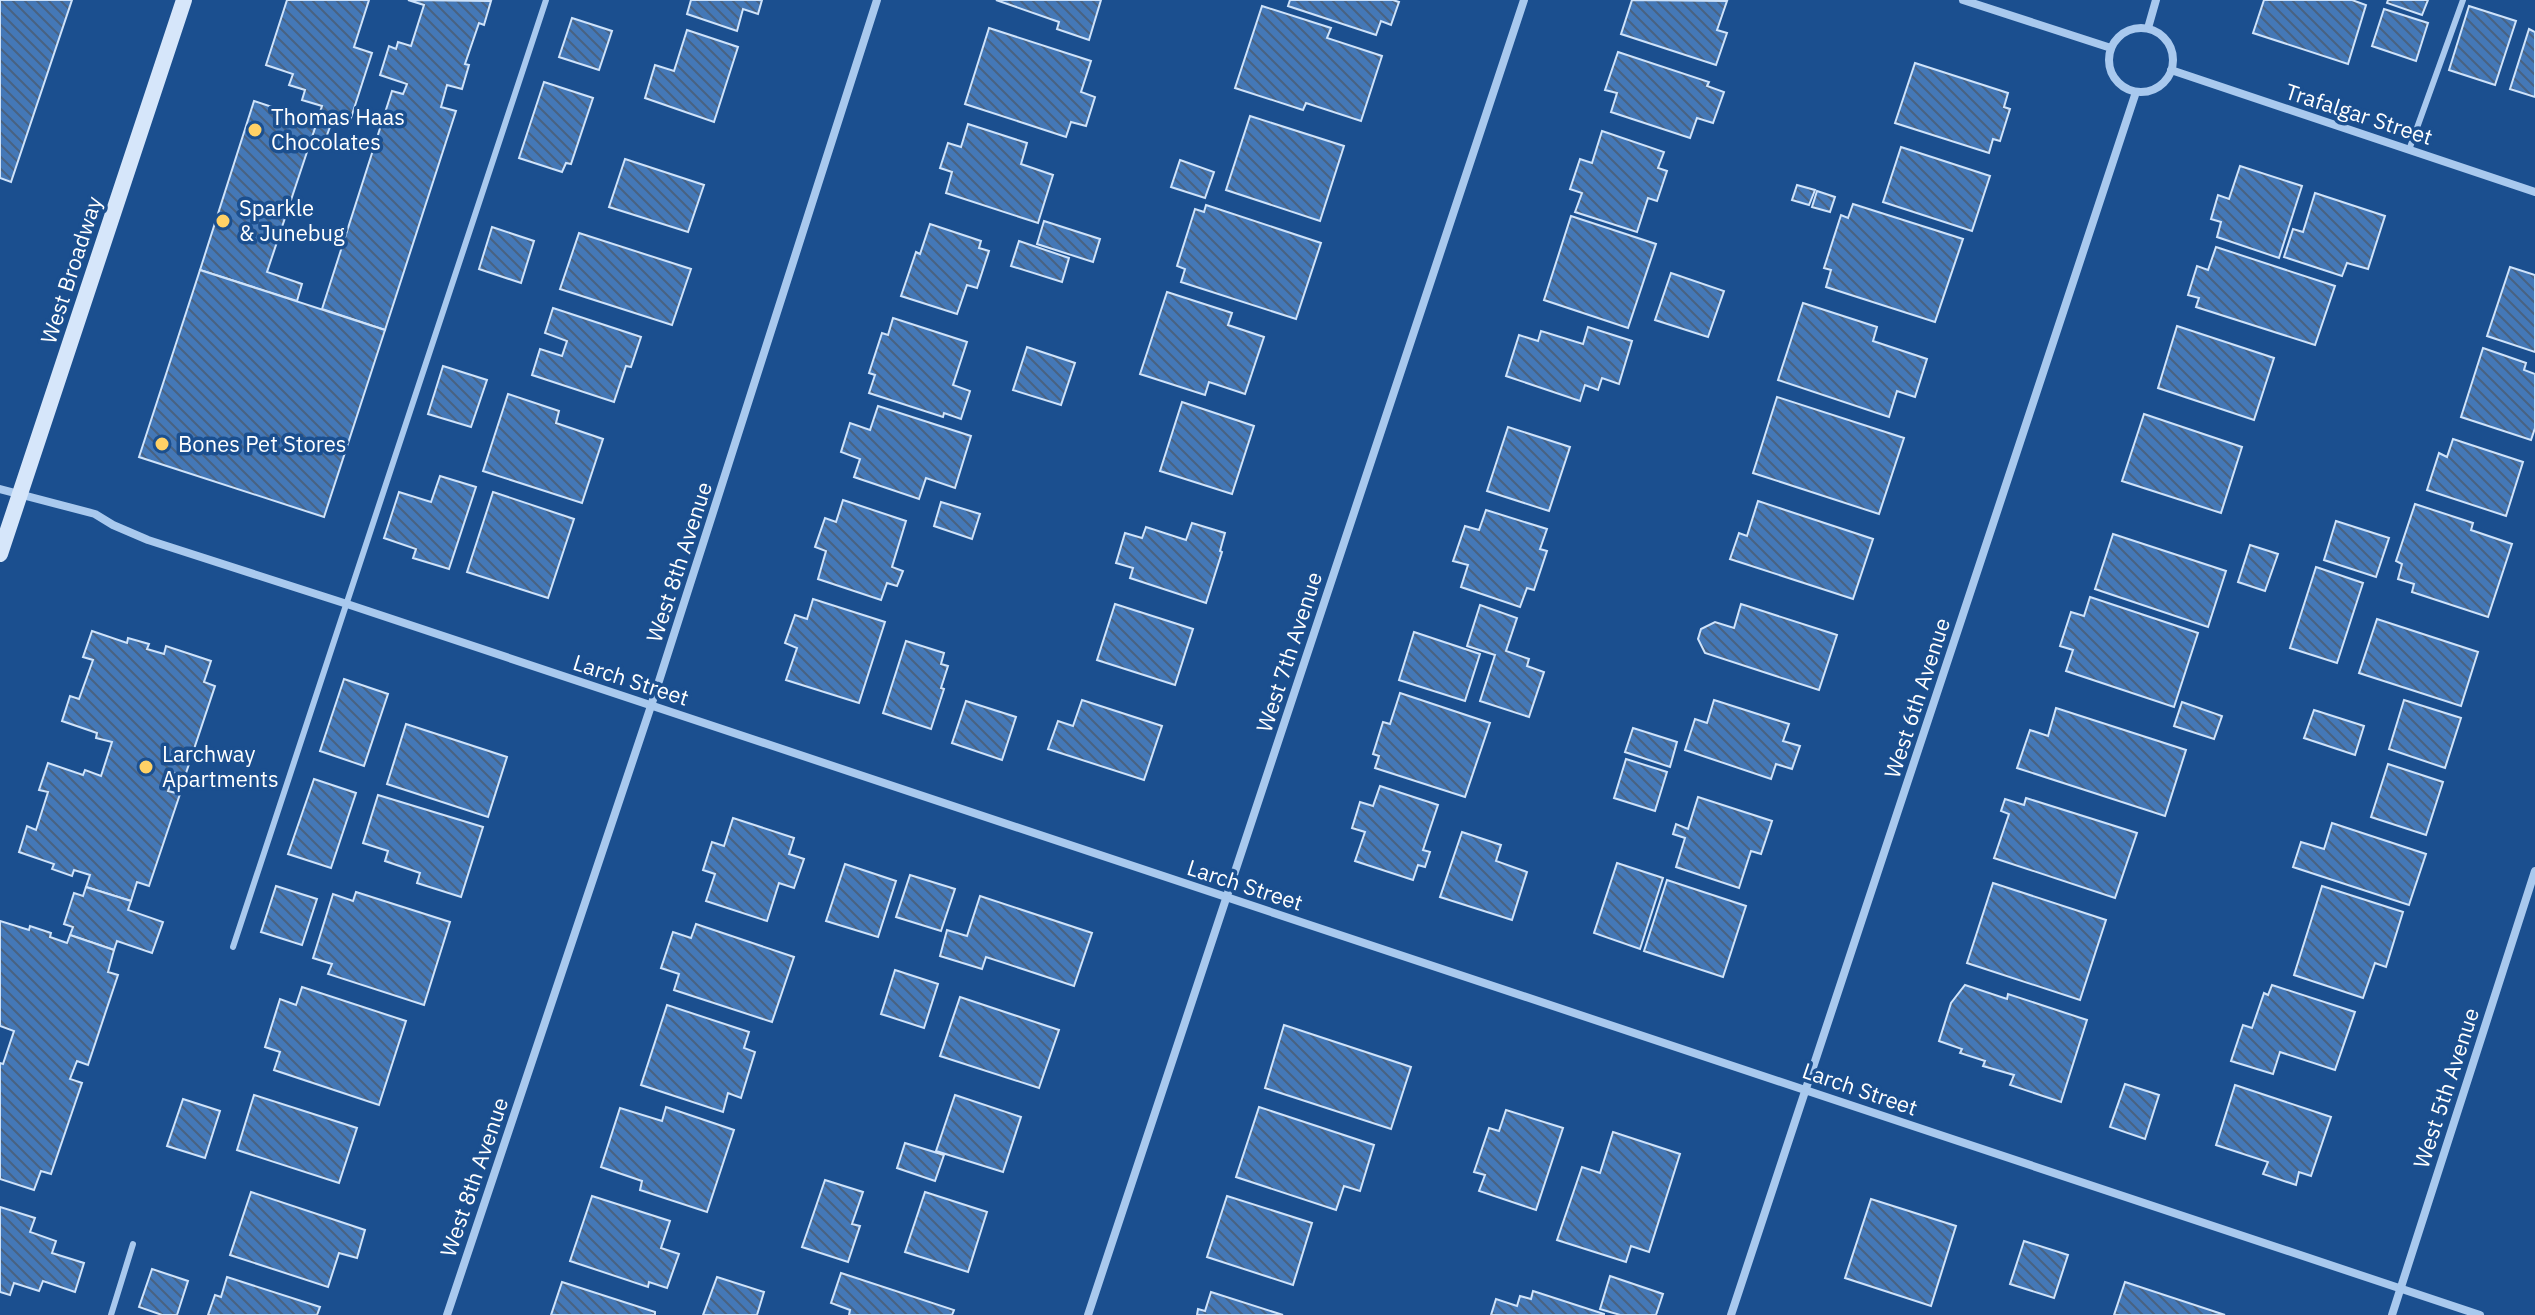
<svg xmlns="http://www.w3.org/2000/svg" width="2535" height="1315" viewBox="0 0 2535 1315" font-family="'IBM Plex Sans',sans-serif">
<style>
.building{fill:url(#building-back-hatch);stroke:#cfe3fa;stroke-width:2}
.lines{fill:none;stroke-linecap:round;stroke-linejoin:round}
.service{stroke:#a9c9ee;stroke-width:6}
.minor{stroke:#a9c9ee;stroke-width:8}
.secondary{stroke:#d6e6fa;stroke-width:16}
.poi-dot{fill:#ffd166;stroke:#1b4f8f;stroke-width:3}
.labels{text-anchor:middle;stroke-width:7;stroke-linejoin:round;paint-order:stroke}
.street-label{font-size:22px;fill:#fff;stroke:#1b4f8f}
.poi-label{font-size:22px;fill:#fff;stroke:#1b4f8f;text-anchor:start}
</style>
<defs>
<pattern id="building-back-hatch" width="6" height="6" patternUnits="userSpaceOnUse" patternTransform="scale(2)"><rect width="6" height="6" fill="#4478b7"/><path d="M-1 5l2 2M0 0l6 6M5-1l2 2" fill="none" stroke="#486282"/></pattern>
</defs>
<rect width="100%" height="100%" fill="#1b4f8f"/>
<g class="building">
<path d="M0,0H72L11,182L0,178Z"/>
<path d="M287,0H369L354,47L372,53L349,124L333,119L324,143L311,139L322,106L302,100L305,90L289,85L293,74L266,65Z"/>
<path d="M408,0L491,1L484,25L479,23L465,64L469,65L462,89L447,85L441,107L456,111L385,330L322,309L392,91L403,94L407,84L380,75L389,46L396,49L398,42L411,46L424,5Z"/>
<path d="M691,0H762L758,14L743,9L737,31L687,14Z"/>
<path d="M996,0H1101L1089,40L1057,29L1059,22Z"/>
<path d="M1290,0H1393L1399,2L1391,25L1381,21L1376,35L1288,6Z"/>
<path d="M1632,0L1727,1L1717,30L1727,33L1716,65L1621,34Z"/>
<path d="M2264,0H2352L2366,5L2348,64L2253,33Z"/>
<path d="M2388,0H2428L2422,15L2387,3Z"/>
<path d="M1262,6L1331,28L1327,38L1382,56L1361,121L1306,103L1303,110L1235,88Z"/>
<path d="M2469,6L2516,21L2495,85L2449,70Z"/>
<path d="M2384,9L2428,23L2416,61L2372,46Z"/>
<path d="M572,18L612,31L599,70L559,57Z"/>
<path d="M989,28L1091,61L1081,92L1095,97L1086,126L1071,122L1066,137L965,104Z"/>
<path d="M2529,29L2535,32V97L2510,89Z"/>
<path d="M687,30L738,47L714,122L645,98L655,65L674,71Z"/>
<path d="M1618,52L1709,82L1707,86L1724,92L1713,123L1697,118L1690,138L1611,112L1617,93L1605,90Z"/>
<path d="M1915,63L2008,93L2004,107L2010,109L2000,141L1993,139L1989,153L1895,123Z"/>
<path d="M544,82L593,98L571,164L566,163L562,172L519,158Z"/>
<path d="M254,101L317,122L267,272L302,284L297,301L200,270Z"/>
<path d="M1250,116L1344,146L1320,221L1226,190Z"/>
<path d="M968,124L1027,143L1021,164L1053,175L1038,223L946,193L952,172L940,168L948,143L961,147Z"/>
<path d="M1602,131L1664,152L1658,168L1667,171L1657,201L1648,198L1637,232L1575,212L1582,193L1570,189L1580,159L1592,163Z"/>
<path d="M1901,147L1990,176L1972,231L1883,202Z"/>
<path d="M625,159L704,185L688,232L609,207Z"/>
<path d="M1180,160L1214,172L1205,198L1171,187Z"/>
<path d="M2240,166L2302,186L2279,258L2217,237L2221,222L2211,219L2218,195L2229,199Z"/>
<path d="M1797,185L1815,190L1809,205L1792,200Z"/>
<path d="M1817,191L1835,197L1830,212L1812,207Z"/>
<path d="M2315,193L2385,216L2368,269L2347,263L2342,276L2284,257L2293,229L2303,232Z"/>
<path d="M1853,204L1963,239L1935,322L1826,287L1831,270L1824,268L1841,215L1848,218Z"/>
<path d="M1206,205L1321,243L1296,319L1181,282L1185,269L1177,266L1195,209L1204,212Z"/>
<path d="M1571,216L1656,244L1628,328L1544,300Z"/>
<path d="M1044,221L1100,239L1093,262L1037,244Z"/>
<path d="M930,224L981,241L979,248L989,251L977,288L967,285L957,314L901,296L916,252L920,254Z"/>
<path d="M492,227L534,241L521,283L479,269Z"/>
<path d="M579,233L691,269L672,325L560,289Z"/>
<path d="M1019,241L1069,258L1062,282L1011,266Z"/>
<path d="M2216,247L2335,286L2315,345L2196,307L2199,298L2188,295L2197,266L2208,270Z"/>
<path d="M2510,267L2535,275V352L2487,336Z"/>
<path d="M200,270L385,330L324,517L139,457Z"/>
<path d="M1671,273L1724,291L1708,337L1655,320Z"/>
<path d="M1167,292L1232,313L1228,325L1264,337L1245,394L1209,382L1205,395L1140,374Z"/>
<path d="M1803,303L1877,327L1873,341L1927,359L1915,397L1897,391L1889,417L1778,380Z"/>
<path d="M553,308L641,337L631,367L626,366L614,402L532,375L540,349L562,356L567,341L545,333Z"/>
<path d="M893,318L967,342L953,385L970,391L961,419L944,413L943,417L869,393L875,375L869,373L882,333L888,335Z"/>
<path d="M2177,326L2274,358L2254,420L2158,388Z"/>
<path d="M1588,327L1632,341L1619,384L1602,378L1598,390L1585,385L1580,401L1506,376L1519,335L1538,341L1541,331L1583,344Z"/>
<path d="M1027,347L1075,363L1061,405L1013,390Z"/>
<path d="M2483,348L2526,363L2524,370L2535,374V428L2531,440L2461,417Z"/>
<path d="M443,366L487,380L471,427L428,414Z"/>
<path d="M508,394L559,411L556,423L603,439L582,503L483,471Z"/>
<path d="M1777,397L1904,438L1879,514L1753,473Z"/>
<path d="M1182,402L1254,426L1232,494L1160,471Z"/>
<path d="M878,406L971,436L955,488L926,478L919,499L854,477L860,459L841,452L850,423L870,430Z"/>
<path d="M2144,414L2242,447L2221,513L2122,481Z"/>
<path d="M1508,427L1570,447L1549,511L1487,491Z"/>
<path d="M2453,439L2523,462L2506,516L2427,490L2439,453L2447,457Z"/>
<path d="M440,476L476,487L449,569L413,558L416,549L384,538L399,492L431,502Z"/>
<path d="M493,492L574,519L548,598L467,572Z"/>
<path d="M843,500L906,521L892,567L903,571L897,586L887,583L881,600L818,579L826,551L815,547L825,518L836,522Z"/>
<path d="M1758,501L1873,539L1853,599L1730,559L1739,533L1747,536Z"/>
<path d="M941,502L980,514L972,539L934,526Z"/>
<path d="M2415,504L2473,523L2471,530L2512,544L2488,617L2412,592L2414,584L2398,579L2402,564L2396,561Z"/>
<path d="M1486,510L1547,529L1540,549L1547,551L1534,590L1527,588L1520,607L1461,587L1468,565L1453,561L1465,526L1479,530Z"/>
<path d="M2336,521L2389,538L2376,577L2324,560Z"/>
<path d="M1192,523L1225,533L1220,551L1222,552L1206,603L1130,578L1133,568L1116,563L1125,533L1142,538L1146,527L1186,540Z"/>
<path d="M2113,534L2226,571L2208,627L2095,589Z"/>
<path d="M2250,545L2278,554L2265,591L2238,582Z"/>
<path d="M2316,567L2363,583L2337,663L2290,648Z"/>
<path d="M2090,597L2198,633L2174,707L2066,671L2073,650L2060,646L2071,612L2084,616Z"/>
<path d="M813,599L885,622L859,703L786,680L797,648L785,643L795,615L807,619Z"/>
<path d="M1115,604L1193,629L1175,685L1097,660Z"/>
<path d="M1741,604L1837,635L1819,690L1705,653L1698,639L1701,629L1715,622L1734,628Z"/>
<path d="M1480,605L1517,618L1506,651L1529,659L1527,666L1544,672L1529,717L1480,701L1495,655L1467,646Z"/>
<path d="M2377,619L2478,652L2461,706L2359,673Z"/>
<path d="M92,631L127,643L128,638L149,644L147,649L164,654L166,646L211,661L204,682L215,686L185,776L175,773L168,791L180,794L149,886L137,882L131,901L86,887L90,875L74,870L72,876L52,869L54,864L19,852L27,826L36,830L48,792L39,790L48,763L83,775L85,770L101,776L112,742L96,738L97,733L62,721L70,696L79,699L93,660L83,657Z"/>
<path d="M1414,632L1480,654L1465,701L1399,680Z"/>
<path d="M906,641L944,653L941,664L948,666L941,688L944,689L931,729L883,713Z"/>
<path d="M344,679L388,694L364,766L320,751Z"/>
<path d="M1400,693L1490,723L1465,797L1375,768L1379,756L1373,754L1383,722L1390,724Z"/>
<path d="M1082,700L1162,726L1144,780L1048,749L1058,721L1073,726Z"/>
<path d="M1714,700L1789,724L1783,741L1800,746L1792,769L1776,764L1771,779L1685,750L1695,719L1707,723Z"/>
<path d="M2404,700L2461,718L2445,768L2389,749Z"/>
<path d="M966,701L1016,717L1002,760L952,743Z"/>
<path d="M2182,702L2222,716L2214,739L2174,726Z"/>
<path d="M2056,708L2186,750L2165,816L2017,768L2030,730L2048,736Z"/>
<path d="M2314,710L2364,726L2355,755L2304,738Z"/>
<path d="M406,724L507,757L488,817L387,784Z"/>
<path d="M1633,728L1677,742L1670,767L1625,752Z"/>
<path d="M1626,759L1667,772L1655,811L1614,798Z"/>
<path d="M2388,764L2443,782L2426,835L2371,817Z"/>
<path d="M314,779L356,793L331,868L288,854Z"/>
<path d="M1380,786L1438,805L1423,850L1430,852L1425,867L1418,865L1413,880L1355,861L1365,832L1352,828L1360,802L1373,806Z"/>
<path d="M378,795L483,827L461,897L417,883L420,873L385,861L388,851L363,843Z"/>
<path d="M1698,797L1772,821L1761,854L1751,851L1739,888L1676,867L1685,838L1673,834L1676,824L1688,829Z"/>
<path d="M2026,798L2137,833L2115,898L1994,858L2009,814L2001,811L2005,799L2024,805Z"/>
<path d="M733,818L794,838L789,854L804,859L794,888L779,883L767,921L706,901L715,874L703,870L712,842L724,846Z"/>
<path d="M2332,823L2426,854L2409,905L2293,867L2301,842L2324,849Z"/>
<path d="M1462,832L1501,845L1496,861L1527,872L1512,920L1440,897Z"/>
<path d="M1617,863L1663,878L1640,949L1594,933Z"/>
<path d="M845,864L896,881L878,937L826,921Z"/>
<path d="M910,875L955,889L941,931L896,917Z"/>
<path d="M1667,880L1746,906L1723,977L1644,951Z"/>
<path d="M1993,883L2106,920L2080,1000L1967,963Z"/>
<path d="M276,886L317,899L302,945L261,932Z"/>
<path d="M2322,886L2403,912L2386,967L2375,963L2363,998L2294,975Z"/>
<path d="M86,887L131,901L128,910L163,922L152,953L117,941L114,950L70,935L73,927L64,924L74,893L83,896Z"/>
<path d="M356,892L450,922L424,1005L328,974L332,964L313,958L333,894L353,901Z"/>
<path d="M980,896L1092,933L1074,986L986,957L982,969L940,956L947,930L967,936Z"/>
<path d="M0,921L29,930L30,926L51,933L50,937L67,943L70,935L114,950L108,972L118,975L88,1065L77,1061L70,1079L82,1083L51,1174L41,1171L34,1190L0,1179V1063L3,1064L14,1031L0,1026Z"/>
<path d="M696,924L794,957L772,1022L674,990L679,974L661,968L673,932L691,938Z"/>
<path d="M895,970L938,984L924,1028L881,1014Z"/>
<path d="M1965,985L2007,999L2008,994L2087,1020L2061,1102L2010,1085L2014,1075L1983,1066L1985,1061L1960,1053L1962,1049L1939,1041L1951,1003Z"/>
<path d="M2272,985L2355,1012L2335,1070L2280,1052L2273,1074L2231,1061L2243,1025L2252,1028L2264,993L2268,995Z"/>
<path d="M302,987L406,1021L379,1105L274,1070L280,1052L265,1047L280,999L296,1005Z"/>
<path d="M960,997L1059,1030L1039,1088L940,1056Z"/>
<path d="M667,1005L749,1032L744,1048L755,1052L741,1098L728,1093L723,1112L641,1085Z"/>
<path d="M1284,1025L1411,1067L1391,1129L1265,1088Z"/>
<path d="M2125,1084L2159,1095L2145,1139L2110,1127Z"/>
<path d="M2235,1085L2331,1117L2311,1176L2299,1172L2296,1185L2263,1174L2268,1162L2216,1145Z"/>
<path d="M254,1095L357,1128L339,1183L237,1150Z"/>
<path d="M955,1095L1021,1117L1003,1172L936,1151Z"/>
<path d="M183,1099L220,1111L205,1158L167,1146Z"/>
<path d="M666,1107L734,1130L707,1212L640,1190L642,1181L601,1167L620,1108L662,1121Z"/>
<path d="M1259,1107L1374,1145L1360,1191L1344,1186L1336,1210L1236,1177Z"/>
<path d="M1506,1110L1563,1128L1536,1210L1479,1191L1485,1175L1474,1172L1489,1128L1499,1131Z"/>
<path d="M1613,1132L1680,1154L1649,1252L1631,1246L1626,1262L1557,1240L1582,1167L1600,1173Z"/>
<path d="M905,1143L944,1155L935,1181L897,1168Z"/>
<path d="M825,1180L863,1192L852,1224L860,1226L848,1262L802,1247Z"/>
<path d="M251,1192L365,1230L357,1258L339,1253L328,1287L230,1255Z"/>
<path d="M925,1192L987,1212L968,1272L905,1252Z"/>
<path d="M592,1196L670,1221L661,1248L679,1254L667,1288L649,1282L648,1287L570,1261Z"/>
<path d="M1227,1196L1312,1223L1293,1285L1207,1257Z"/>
<path d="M1871,1199L1956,1226L1931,1306L1845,1278Z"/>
<path d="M0,1207L35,1218L30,1232L56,1241L52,1253L84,1263L75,1292L43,1281L39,1291L14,1283L10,1295L0,1292Z"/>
<path d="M2024,1241L2068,1255L2054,1298L2010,1284Z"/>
<path d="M152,1269L188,1281L177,1315H162L139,1307Z"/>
<path d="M841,1273L954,1310L952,1315H849L850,1310L831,1303Z"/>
<path d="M1610,1276L1663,1294L1656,1315H1620L1600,1309Z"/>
<path d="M227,1277L320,1307L317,1315H208L215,1295L221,1297Z"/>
<path d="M717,1277L764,1292L757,1315H703Z"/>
<path d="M562,1282L655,1312V1315H551Z"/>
<path d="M2125,1282L2225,1315H2114Z"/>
<path d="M1533,1291L1604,1314V1315H1491L1496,1299L1517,1306L1520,1296L1531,1299Z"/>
<path d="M1211,1292L1283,1315H1197L1198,1309L1205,1311Z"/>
</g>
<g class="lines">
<g class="service">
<path d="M2409,150L2463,0"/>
<path d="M233,947L546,0"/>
<path d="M111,1315L133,1244"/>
</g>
<g class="minor">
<path d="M1963,0L2111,48"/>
<circle cx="2141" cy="60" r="32"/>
<path d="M2148,28L2156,0"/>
<path d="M2171,70L2535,192"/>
<path d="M0,489L95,514L113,525L148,540L347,604L2480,1315"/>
<path d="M447,1315L651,706L877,0"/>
<path d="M1088,1315L1524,0"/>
<path d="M1731,1315L2136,92"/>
<path d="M2392,1315L2535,871"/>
</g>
<path class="secondary" d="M0,554L184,0"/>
</g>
<g class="poi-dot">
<circle cx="255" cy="130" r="8"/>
<circle cx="223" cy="221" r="8"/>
<circle cx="162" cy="444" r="8"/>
<circle cx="146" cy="767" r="8"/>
</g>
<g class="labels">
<g class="street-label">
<text transform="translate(2359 114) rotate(18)" y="8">Trafalgar Street</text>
<text transform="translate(71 270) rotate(-72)" y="8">West Broadway</text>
<text transform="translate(679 562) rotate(-72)" y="8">West 8th Avenue</text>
<text transform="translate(1289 652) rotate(-72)" y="8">West 7th Avenue</text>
<text transform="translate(631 680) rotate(18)" y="8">Larch Street</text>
<text transform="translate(1917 698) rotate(-72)" y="8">West 6th Avenue</text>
<text transform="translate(1245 885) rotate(18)" y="8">Larch Street</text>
<text transform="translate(2446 1088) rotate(-72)" y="8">West 5th Avenue</text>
<text transform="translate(1860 1089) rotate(19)" y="8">Larch Street</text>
<text transform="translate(474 1177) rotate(-71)" y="8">West 8th Avenue</text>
</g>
<g class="poi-label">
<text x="271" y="125">Thomas Haas<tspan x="271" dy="25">Chocolates</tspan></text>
<text x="239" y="216">Sparkle<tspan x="239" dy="25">&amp; Junebug</tspan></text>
<text x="178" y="452">Bones Pet Stores</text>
<text x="162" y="762">Larchway<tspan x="162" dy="25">Apartments</tspan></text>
</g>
</g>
</svg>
